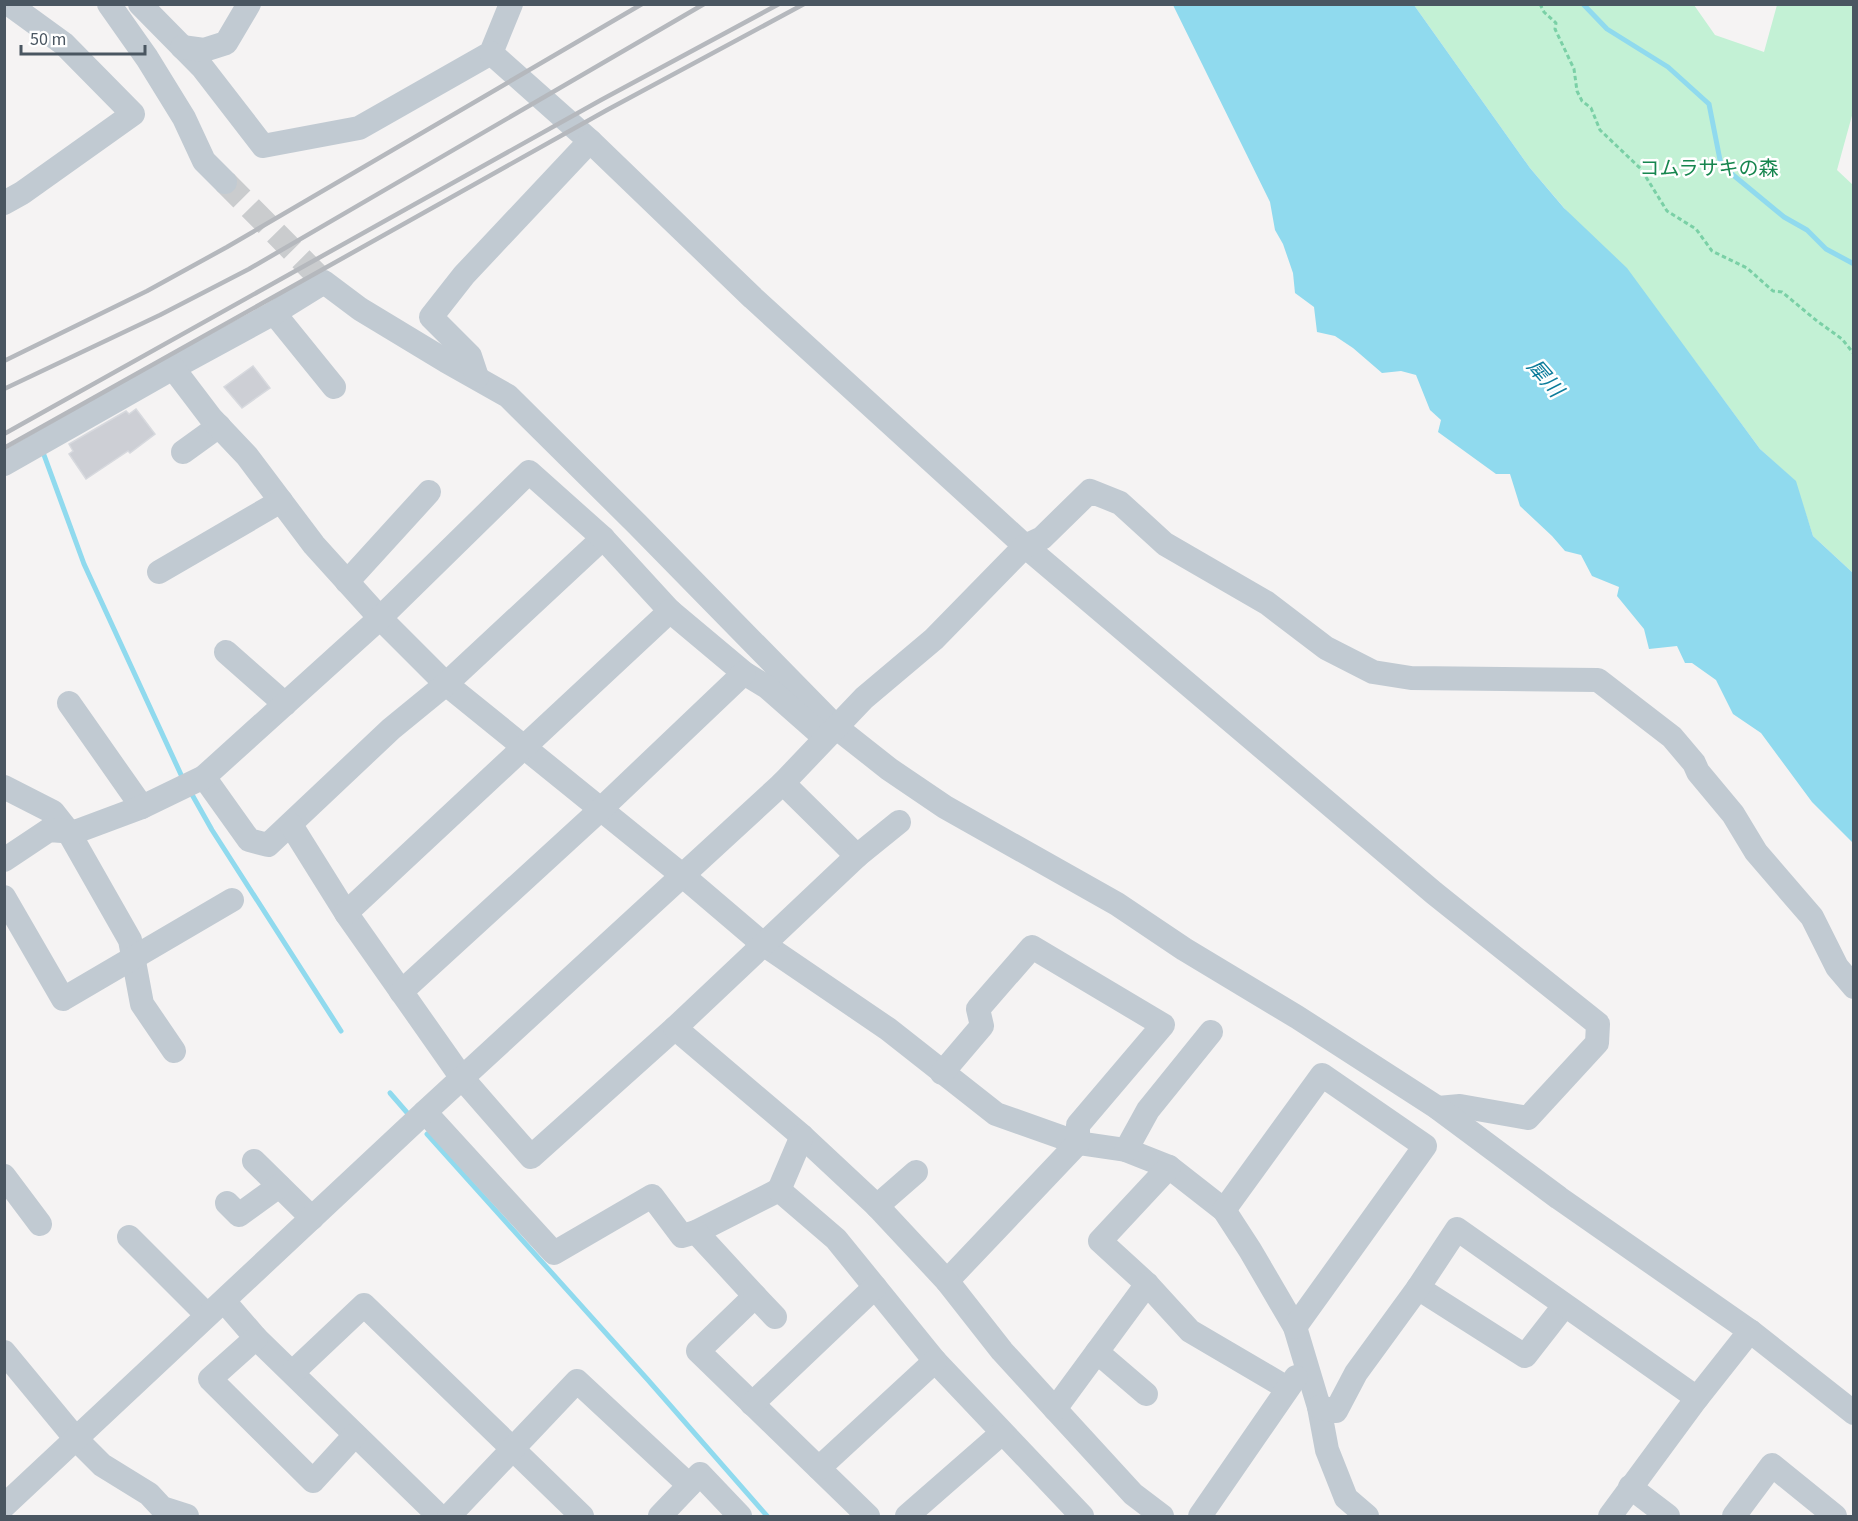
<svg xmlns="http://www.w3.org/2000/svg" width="1858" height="1521" viewBox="0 0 1858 1521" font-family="'Source Sans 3','Noto Sans JP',sans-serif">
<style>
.green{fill:#c3f1d5}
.water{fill:#90daee}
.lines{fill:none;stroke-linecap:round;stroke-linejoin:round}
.stream{stroke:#90daee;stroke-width:5}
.building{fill:#cdcfd5;stroke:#d7d9de;stroke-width:1.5}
.minor-tunnel{stroke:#caccce;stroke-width:24;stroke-dasharray:24 12;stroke-linecap:butt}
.path{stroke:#7ad0a6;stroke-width:3;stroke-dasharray:4.5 3;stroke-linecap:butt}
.minor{stroke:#c1cad2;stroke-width:24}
.rail{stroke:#b5b8bd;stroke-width:4.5}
.labels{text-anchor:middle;stroke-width:5;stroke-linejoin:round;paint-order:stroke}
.park-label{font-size:20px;fill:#17864f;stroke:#fff}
.water-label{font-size:21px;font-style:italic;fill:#0c7c9b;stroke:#fff}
</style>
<rect width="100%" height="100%" fill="#f5f3f3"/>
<path class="green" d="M1414,5H1694L1715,35L1764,52L1777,5H1853V112L1837,170L1854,186L1853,573L1813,536L1795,481L1760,449L1695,361L1530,168Z"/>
<path class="water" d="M1173,5H1414L1530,168L1564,208L1627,268L1760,449L1796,481L1813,536L1853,573V843L1812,802L1761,733L1733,714L1716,680L1692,663H1685L1677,646L1649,649L1644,629L1617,596L1619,587L1592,576L1581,555L1565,551L1552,536L1520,506L1510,474H1496L1438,432L1441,420L1430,410L1416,375L1401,371L1382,373L1353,348L1335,336L1317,332L1314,307L1295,293L1293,273L1283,244L1275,230L1270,202Z"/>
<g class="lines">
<g class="stream">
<path d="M1583,4L1607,29L1668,67L1709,104L1721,165L1784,217L1807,230L1826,249L1854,264"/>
<path d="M44,455L84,564L183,779"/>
<path d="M190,791L212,830L341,1031"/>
<path d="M390,1093L410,1116"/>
<path d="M427,1134L648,1380L767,1516"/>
</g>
</g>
<g class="building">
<path d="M253,366L270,388L242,408L224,387Z"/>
<path d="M136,409L155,434L130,453L128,451L86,479L69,454L73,451L69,444L126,411L129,414Z"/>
</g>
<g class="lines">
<path class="minor-tunnel" d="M225,182L324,282"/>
<path class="path" d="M1540,4L1544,12L1556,23L1555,29L1574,69L1577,91L1582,101L1591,108L1600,130L1641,169L1667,211L1696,229L1712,251L1747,268L1773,291L1782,292L1817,321L1842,339L1854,354"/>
<g class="minor">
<path d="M109,4L147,58L184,118L204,161L225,182"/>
<path d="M140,4L202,67L263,146L359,128L491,53L511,4"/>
<path d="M182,47L204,50L226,43L249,4"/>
<path d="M491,53L590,141L753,298L1025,546L1434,893L1598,1024L1597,1043L1528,1118L1460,1106L1438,1108"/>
<path d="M4,203L22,193L133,114L64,44L9,4"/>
<path d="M274,313L334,387"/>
<path d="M173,368L274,313L324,282L360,309L446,361L508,396L637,524L837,728L889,769L945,807L1117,904L1184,949L1297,1017L1438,1108L1559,1198L1750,1331L1854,1413"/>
<path d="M477,377L470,356L431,317L464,275L590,141"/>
<path d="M183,452L219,426"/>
<path d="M4,464L173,368L211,418L247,456L314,545L380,618L446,684L682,875L763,944L888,1029L996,1114L1078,1143L1126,1150L1169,1167L1224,1210L1250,1250L1295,1327L1319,1407L1327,1450L1346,1498L1367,1516"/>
<path d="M159,572L281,501"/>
<path d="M347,582L429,492"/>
<path d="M226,652L285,704"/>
<path d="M69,703L142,807"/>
<path d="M204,777L249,840L268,845L391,729L446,684L603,538"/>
<path d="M783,783L857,856"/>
<path d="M4,787L53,812L68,831L130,940L142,1004L174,1051"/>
<path d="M291,825L346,913L462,1078L531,1157L675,1028L857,856L899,822"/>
<path d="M4,860L49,830L75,832L142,807L204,777L380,618L529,472L603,538L670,611L744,673L767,687L825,738"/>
<path d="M4,897L63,999L232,900"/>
<path d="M346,913L670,611"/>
<path d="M401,992L600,810L744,673"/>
<path d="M675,1028L802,1136L877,1206L947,1281L1078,1143V1125L1163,1025L1032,947L978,1009L982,1026L942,1073"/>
<path d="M425,1112L554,1253L652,1196L682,1236L696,1232L779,1190L836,1239L935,1361L1082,1516"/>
<path d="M1126,1150L1148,1110L1211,1032"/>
<path d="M254,1161L312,1218"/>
<path d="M1169,1167L1100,1241L1147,1284L1190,1331L1287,1388"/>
<path d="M4,1176L40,1224"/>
<path d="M779,1190L802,1136"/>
<path d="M227,1203L239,1215L279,1186"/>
<path d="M877,1206L916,1172"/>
<path d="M1224,1210L1322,1075L1425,1146L1295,1327"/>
<path d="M696,1232L755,1296L698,1351L868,1516"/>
<path d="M129,1237L207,1315"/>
<path d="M947,1281L1002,1351L1055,1409L1133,1494L1162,1516"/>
<path d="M1418,1288L1525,1356L1564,1306"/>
<path d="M755,1296L775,1317"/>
<path d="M224,1301L256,1338L439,1516"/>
<path d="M256,1338L210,1379L313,1481L355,1435"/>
<path d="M4,1352L76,1439L102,1465L149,1494L162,1508L187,1516"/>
<path d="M1097,1352L1146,1394"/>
<path d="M293,1372L364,1305L582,1516"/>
<path d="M752,1404L875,1287"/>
<path d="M1319,1407L1336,1411L1356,1373L1418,1288L1457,1229L1697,1398"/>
<path d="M1055,1409L1147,1284"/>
<path d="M819,1468L935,1361"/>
<path d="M1630,1487L1668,1516"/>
<path d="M4,1506L425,1112L783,783L864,698L934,639L1025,546L1042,538L1090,491L1120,503L1165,544L1267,603L1326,648L1373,672L1411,678L1598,680L1672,737L1694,763L1698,772L1733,814L1756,852L1812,917L1837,967L1854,987"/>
<path d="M449,1516L577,1381L689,1485"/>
<path d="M660,1516L700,1474L740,1516"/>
<path d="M907,1516L1002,1433"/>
<path d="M1200,1516L1296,1377"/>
<path d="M1610,1516L1697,1398L1750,1331"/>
<path d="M1734,1516L1772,1465L1835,1516"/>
</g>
<g class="rail">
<path d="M4,361L147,291L227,247L642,4"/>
<path d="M4,389L160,315L249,269L704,4"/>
<path d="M4,434L601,100L779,4"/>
<path d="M4,448L607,110L804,4"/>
</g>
</g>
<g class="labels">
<g class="park-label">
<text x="1709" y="175">コムラサキの森</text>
</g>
<g class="water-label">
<text transform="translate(1545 378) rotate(49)" y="7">犀川</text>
</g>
</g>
<rect width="1858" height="1521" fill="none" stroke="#4a5661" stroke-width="12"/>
<path d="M21 45v9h124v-9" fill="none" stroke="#4a5661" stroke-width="3"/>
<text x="30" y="45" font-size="18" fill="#4a5661" stroke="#ffffff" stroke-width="4.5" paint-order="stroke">50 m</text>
</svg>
